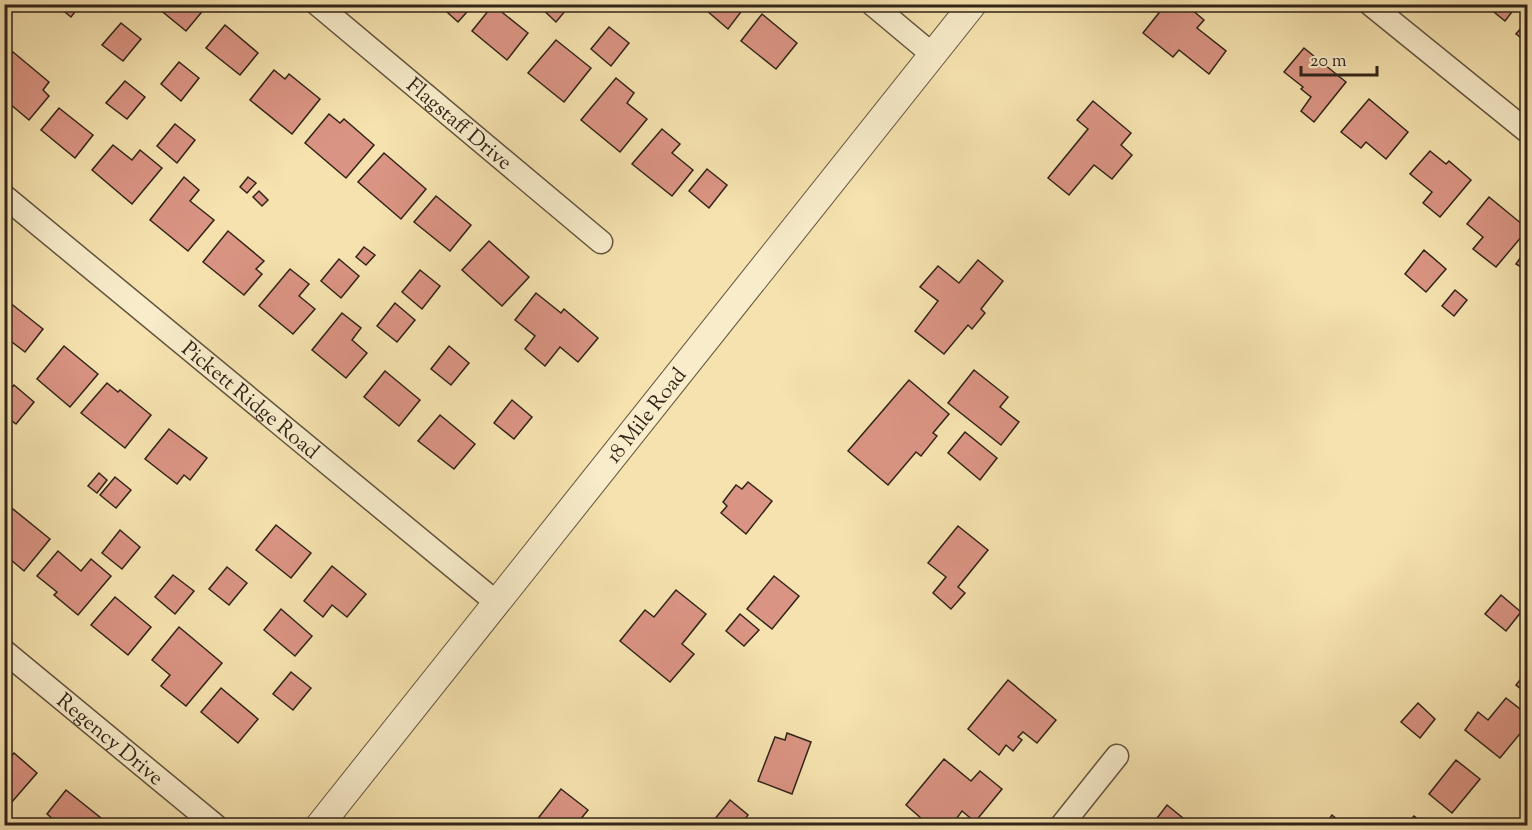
<svg xmlns="http://www.w3.org/2000/svg" width="1532" height="830" viewBox="0 0 1532 830" font-family="'Sorts Mill Goudy',serif">
<style>
.building{fill:#da9483;stroke:#312419;stroke-width:1.5}
.lines{fill:none;stroke-linecap:round;stroke-linejoin:round}
.minor-casing{stroke:#62543e;stroke-width:25}
.tertiary-casing{stroke:#62543e;stroke-width:29}
.minor{stroke:#f8ecca;stroke-width:22}
.tertiary{stroke:#f8ecca;stroke-width:27}
.labels{text-anchor:middle;stroke-width:4.5;stroke-linejoin:round;paint-order:stroke}
.street-label{font-size:21px;fill:#312419;stroke:#f8ecca}
</style>
<rect width="100%" height="100%" fill="#f5e2ae"/>
<filter id="stains"><feTurbulence type="fractalNoise" baseFrequency=".00333" numOctaves="4"/><feColorMatrix values="0 0 0 0 .2 0 0 0 0 .09 0 0 0 0 .02 0 0 0 .5 -.17"/></filter>
<radialGradient id="worn" r=".72"><stop offset=".6" stop-color="#630" stop-opacity="0"/><stop offset="1" stop-color="#630" stop-opacity=".3"/></radialGradient>
<g class="building">
<path d="M55,4H81L71,17Z"/>
<path d="M153,4H200L205,8L186,31Z"/>
<path d="M438,4H474L458,22Z"/>
<path d="M537,4H571L556,22Z"/>
<path d="M699,4H747L728,29Z"/>
<path d="M1166,4H1185L1204,20L1197,28L1226,51L1209,74L1179,50L1173,57L1143,33Z"/>
<path d="M1484,4H1518L1505,21Z"/>
<path d="M493,5L528,33L507,60L472,31Z"/>
<path d="M762,14L797,43L776,69L741,41Z"/>
<path d="M1528,20V43L1516,34Z"/>
<path d="M121,23L141,39L123,61L102,45Z"/>
<path d="M225,25L258,53L240,75L206,48Z"/>
<path d="M609,27L629,43L611,66L591,49Z"/>
<path d="M556,40L591,68L564,102L528,73Z"/>
<path d="M1304,48L1346,82L1314,122L1301,111L1311,97L1301,89L1303,87L1284,72Z"/>
<path d="M13,52L49,82L43,90L49,96L29,120L4,99V63Z"/>
<path d="M179,62L199,78L181,101L161,84Z"/>
<path d="M274,70L285,79L289,74L320,99L292,134L250,100Z"/>
<path d="M616,78L634,93L627,103L647,119L620,152L581,120Z"/>
<path d="M125,81L145,97L127,119L106,103Z"/>
<path d="M1369,99L1408,132L1386,159L1366,142L1361,148L1341,132Z"/>
<path d="M1093,101L1131,133L1121,145L1132,155L1112,179L1094,165L1069,195L1048,178L1088,129L1077,120Z"/>
<path d="M59,108L93,135L75,158L41,130Z"/>
<path d="M329,114L340,123L344,119L374,145L346,178L305,143Z"/>
<path d="M175,124L195,140L177,163L157,146Z"/>
<path d="M662,129L680,144L672,153L693,170L672,196L632,164Z"/>
<path d="M113,145L132,160L140,150L162,168L132,204L92,170Z"/>
<path d="M1430,151L1446,164L1449,161L1471,180L1440,217L1423,203L1432,192L1410,174Z"/>
<path d="M384,153L426,189L401,219L358,182Z"/>
<path d="M707,169L727,185L709,208L689,191Z"/>
<path d="M184,177L199,190L190,201L214,220L188,251L150,220Z"/>
<path d="M248,177L256,183L247,193L240,187Z"/>
<path d="M259,191L268,200L262,206L253,197Z"/>
<path d="M436,196L471,225L450,251L414,222Z"/>
<path d="M1489,197L1528,229L1496,267L1473,249L1483,237L1467,224Z"/>
<path d="M228,231L264,261L256,269L262,274L244,295L203,262Z"/>
<path d="M489,241L529,277L502,306L462,270Z"/>
<path d="M364,247L375,255L366,265L356,257Z"/>
<path d="M1528,247V271L1516,264Z"/>
<path d="M1424,250L1446,269L1426,292L1405,274Z"/>
<path d="M339,259L359,276L341,298L321,281Z"/>
<path d="M978,260L1003,281L981,309L985,313L972,329L968,325L944,354L915,331L938,301L920,287L938,266L959,283Z"/>
<path d="M290,269L309,284L299,296L315,309L293,334L259,306Z"/>
<path d="M420,270L440,286L422,309L402,292Z"/>
<path d="M1455,290L1467,300L1454,316L1442,306Z"/>
<path d="M536,293L561,313L564,309L598,338L578,362L560,347L545,366L525,349L535,336L515,320Z"/>
<path d="M9,302L43,329L25,352L4,336V308Z"/>
<path d="M395,303L415,320L397,342L377,326Z"/>
<path d="M342,313L361,328L352,340L367,353L346,378L312,350Z"/>
<path d="M64,346L98,374L70,407L37,379Z"/>
<path d="M449,346L469,363L451,385L431,369Z"/>
<path d="M974,370L1008,397L1000,407L1019,422L1001,445L948,403Z"/>
<path d="M385,371L420,400L399,426L364,397Z"/>
<path d="M909,380L949,414L933,433L937,436L921,456L916,452L888,485L848,451Z"/>
<path d="M107,383L118,392L120,390L151,415L125,448L81,413Z"/>
<path d="M14,385L34,402L16,424L4,415V397Z"/>
<path d="M512,400L532,417L514,439L494,423Z"/>
<path d="M440,415L475,444L454,469L418,441Z"/>
<path d="M169,429L207,458L190,480L184,475L177,484L145,459Z"/>
<path d="M965,432L997,458L980,480L948,453Z"/>
<path d="M99,473L107,480L97,493L88,486Z"/>
<path d="M115,477L131,490L116,508L100,495Z"/>
<path d="M748,482L772,501L746,534L721,513L727,506L723,502L736,485L742,489Z"/>
<path d="M8,505L50,539L24,571L4,554V509Z"/>
<path d="M276,525L311,553L291,578L256,550Z"/>
<path d="M958,526L988,550L958,587L965,593L951,609L933,593L946,577L928,563Z"/>
<path d="M120,530L140,547L122,569L102,553Z"/>
<path d="M58,551L81,571L91,559L111,576L78,615L54,595L57,592L37,576Z"/>
<path d="M332,566L366,594L347,617L332,605L323,617L304,601Z"/>
<path d="M227,567L247,583L229,605L209,589Z"/>
<path d="M173,575L194,591L175,614L155,597Z"/>
<path d="M774,576L799,596L772,629L747,609Z"/>
<path d="M676,590L706,614L682,644L694,654L670,682L620,641L645,610L654,617Z"/>
<path d="M1501,595L1521,612L1506,631L1485,614Z"/>
<path d="M115,597L151,627L128,655L91,625Z"/>
<path d="M281,609L312,636L295,656L264,630Z"/>
<path d="M740,614L759,630L744,646L726,631Z"/>
<path d="M179,627L222,663L186,706L161,686L170,675L152,660Z"/>
<path d="M1528,670V694L1516,685Z"/>
<path d="M291,672L311,688L293,710L273,694Z"/>
<path d="M1008,680L1056,720L1037,743L1023,732L1018,737L1022,740L1013,751L1006,745L999,755L968,729Z"/>
<path d="M221,688L258,719L238,743L201,712Z"/>
<path d="M1506,698L1528,715V724L1500,758L1465,730L1478,712L1488,720Z"/>
<path d="M1418,703L1435,719L1420,738L1401,722Z"/>
<path d="M787,733L811,742L792,794L758,781L775,737L785,740Z"/>
<path d="M14,753L37,773L11,803L4,798V764Z"/>
<path d="M944,759L971,781L980,771L1002,789L975,822L962,811L951,826L944,821L941,826H930L906,805Z"/>
<path d="M1456,760L1480,779L1452,813L1429,794Z"/>
<path d="M561,789L588,810L575,826H532Z"/>
<path d="M66,790L111,826H61L47,814Z"/>
<path d="M730,800L748,815L740,826H720L714,820Z"/>
<path d="M1167,805L1189,823L1187,826H1151Z"/>
<path d="M1332,815L1345,826H1324Z"/>
<path d="M1414,816L1426,826H1405Z"/>
</g>
<g class="lines">
<defs>
<g id="minor">
<path id="s1" d="M317,4L601,242"/>
<path d="M872,4L933,55"/>
<path d="M1370,4L1528,132"/>
<path id="s2" d="M4,196L497,603"/>
<path id="s3" d="M4,651L216,826"/>
<path d="M1061,826L1117,756"/>
</g>
<g id="tertiary">
<path id="s4" d="M319,826L973,4"/>
</g>
</defs>
<use href="#minor" class="minor-casing"/>
<use href="#tertiary" class="tertiary-casing"/>
<use href="#minor" class="minor"/>
<use href="#tertiary" class="tertiary"/>
</g>
<g class="labels">
<g class="street-label">
<text dy="7" stroke="none"><textPath href="#s1" startOffset="186">Flagstaff Drive</textPath></text>
<text dy="7" stroke="none"><textPath href="#s2" startOffset="320">Pickett Ridge Road</textPath></text>
<text dy="7" stroke="none"><textPath href="#s4" startOffset="525">18 Mile Road</textPath></text>
<text dy="7" stroke="none"><textPath href="#s3" startOffset="138">Regency Drive</textPath></text>
</g>
</g>
<rect width="1532" height="830" fill="none" stroke="#f5e2ae" stroke-width="24"/>
<rect x="6" y="6" width="1520" height="818" fill="none" stroke="#312419" stroke-width="3"/>
<rect x="12" y="12" width="1508" height="806" fill="none" stroke="#312419" stroke-width="1.5"/>
<path d="M1301 66v9h76v-9" fill="none" stroke="#312419" stroke-width="3"/>
<text x="1310" y="66" font-size="18" fill="#312419" stroke="#f8ecca" stroke-width="4.5" paint-order="stroke">20 m</text>
<rect width="100%" height="100%" filter="url(#stains)"/>
<rect width="100%" height="100%" fill="url(#worn)"/>
</svg>
